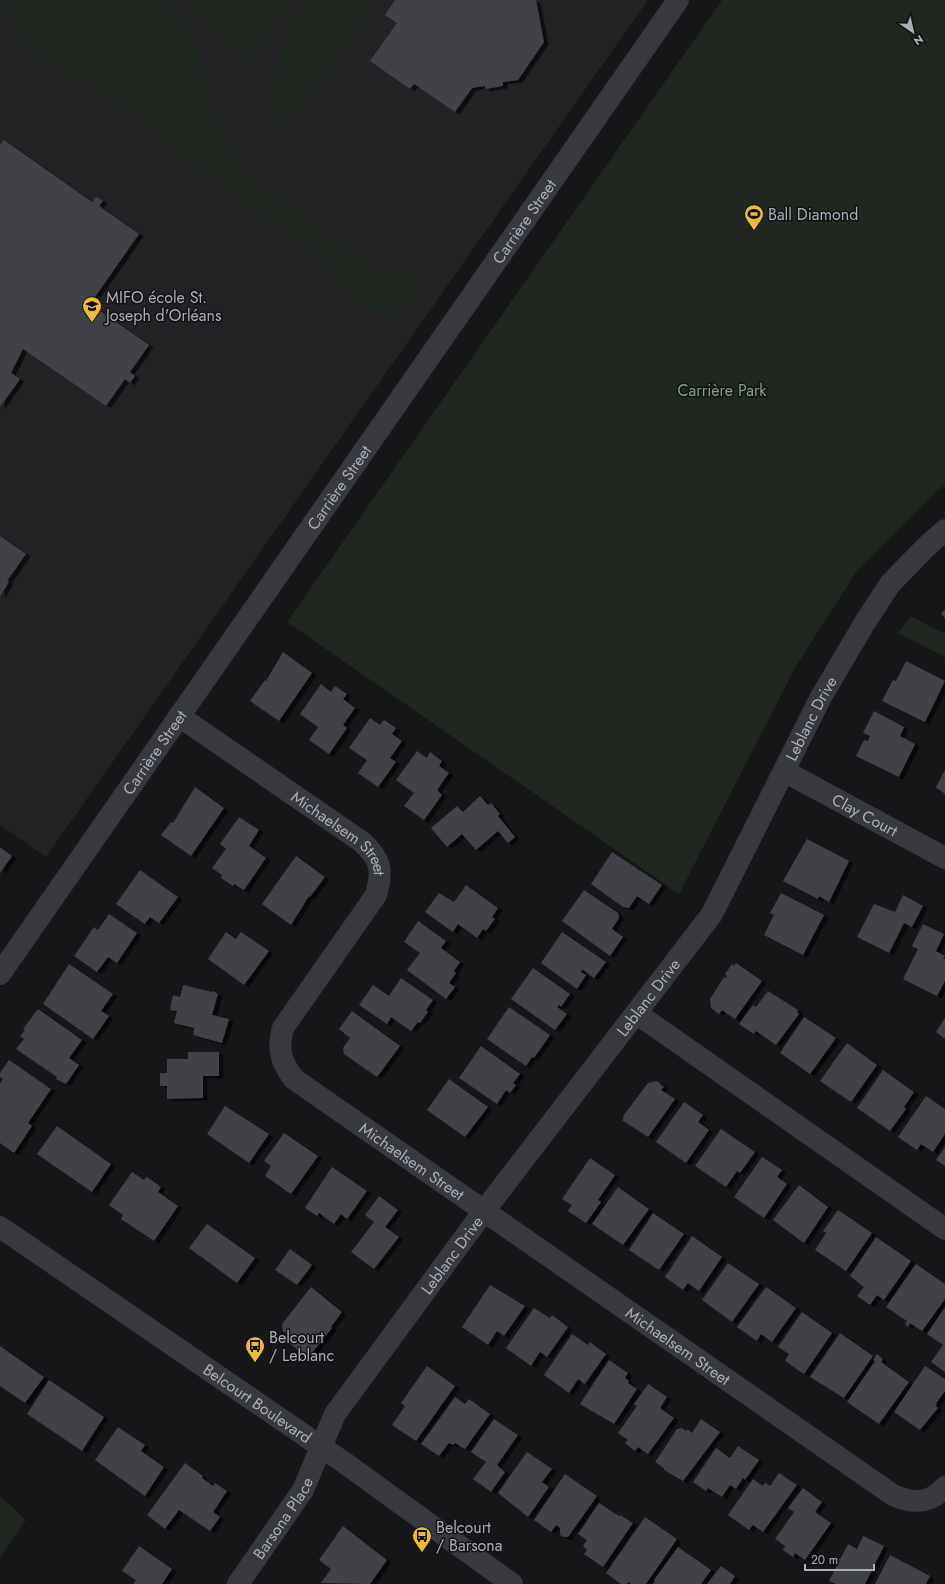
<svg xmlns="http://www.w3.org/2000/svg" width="945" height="1584" viewBox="0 0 945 1584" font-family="Jost,sans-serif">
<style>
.built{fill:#232326}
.green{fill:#1f2720}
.building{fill:#414246;filter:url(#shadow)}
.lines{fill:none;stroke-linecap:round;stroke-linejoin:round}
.minor{stroke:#38393e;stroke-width:22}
.labels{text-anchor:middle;stroke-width:3;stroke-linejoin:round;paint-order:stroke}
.poi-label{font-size:16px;fill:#aaaeb8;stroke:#121214;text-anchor:start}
.street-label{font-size:16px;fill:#aaaeb8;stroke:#121214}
.park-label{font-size:16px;fill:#81a385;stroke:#121214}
</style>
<defs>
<filter id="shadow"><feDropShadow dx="4.5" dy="2.5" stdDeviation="0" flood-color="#0009"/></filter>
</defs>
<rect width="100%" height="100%" fill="#171719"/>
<path class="built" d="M0,0H648L46,857L0,825Z"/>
<g class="green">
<path d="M4,0H163L175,11L200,52L206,90L233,151L253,182L385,274L412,266L425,296L392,317L358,304L318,255L170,147L141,119L24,46L2,4Z"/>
<path d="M182,0H294L248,61Z"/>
<path d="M308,0H373L348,48L305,95L295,118L281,124L274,121L264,100V93L276,73L282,35Z"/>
<path d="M722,0H945V485L937,491L857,571L796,666L679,894L287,622Z"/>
<path d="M911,616L945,634V657L898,633Z"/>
<path d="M0,1496L26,1520L0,1558Z"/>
</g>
<g class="building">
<path d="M395,0H536L544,42L518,80L503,82V86L485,89V86L472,88L455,112L414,84L410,89L370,61L397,23L385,15Z"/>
<path d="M4,140L92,202L96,197L103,201L99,206L139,234L90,304L149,345L130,372L135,376L130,383L125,379L106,406L23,349L11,373L20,379L0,407V145Z"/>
<path d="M0,536L26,554L7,581L9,582L0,596Z"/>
<path d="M945,609V618L941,614Z"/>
<path d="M283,652L312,673L279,721L250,701L265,680L266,681Z"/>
<path d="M906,661L945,681L925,722L882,701L893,680L896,681Z"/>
<path d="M321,684L331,692L335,686L347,694L343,699L355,708L343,725L347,728L329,754L309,740L318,727L300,714Z"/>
<path d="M874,711L904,727L900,736L915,744L899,777L856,756L864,740L868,741L870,736L863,733Z"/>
<path d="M370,718L380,725L384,720L396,728L392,734L402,741L390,758L396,762L378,787L358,773L367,760L349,748Z"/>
<path d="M417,751L427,758L430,752L442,761L439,766L449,773L437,790L442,795L424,820L404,806L414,793L396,780Z"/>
<path d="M945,770V794L937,788L935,789Z"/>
<path d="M195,787L224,808L191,856L161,835L171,822L173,823Z"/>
<path d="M480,796L488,805L491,803L500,814L498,816L515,837L508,843L498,831L476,850L462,834L447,847L431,828L457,806L463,812Z"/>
<path d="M239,817L259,830L249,846L266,858L244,890L234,884L233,886L221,878L222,875L212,868L226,849L220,844Z"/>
<path d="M807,839L849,861L829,902L819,896L818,899L783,881Z"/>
<path d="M0,847L12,856L0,873Z"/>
<path d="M612,852L662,885L649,904L637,896L629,908L623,907L591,884Z"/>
<path d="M296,856L325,877L310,897L309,896L291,925L262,904Z"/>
<path d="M140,870L178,897L159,923L150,917L145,924L116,904Z"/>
<path d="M466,885L498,908L492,917L495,919L486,931L483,929L477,938L458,924L453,932L425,912L439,893L454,902Z"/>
<path d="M584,890L618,913L619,918L612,929L623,937L610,956L562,921Z"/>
<path d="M781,893L824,915L803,955L764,935L774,915L770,913Z"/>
<path d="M903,895L923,906L912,927L904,923L889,953L857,937L874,904L895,912Z"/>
<path d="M109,914L137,933L117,963L108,957L97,972L74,956L94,927L98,930Z"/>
<path d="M418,921L446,941L441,948L460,962L454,971L456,973L449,983L455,987L446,999L407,970L420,953L404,942Z"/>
<path d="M923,924L944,934L936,951L945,956L943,958L945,959V981L937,996L903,979L918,949L912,946Z"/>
<path d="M226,932L236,939L241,932L269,951L244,985L208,959Z"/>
<path d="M562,932L606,962L594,978L582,969L581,972L586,975L577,989L541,963Z"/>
<path d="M736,963L762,981L735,1019L722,1010L719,1014L711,1008L710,999L724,977L726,978L727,976L725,974L732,964L734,966Z"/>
<path d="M69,964L113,994L101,1011L109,1016L93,1039L43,1004Z"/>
<path d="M533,968L570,994L561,1007L559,1005L557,1007L567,1014L555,1030L511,999Z"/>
<path d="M401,978L433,1000L426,1010L428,1012L420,1023L418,1022L411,1031L391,1017L387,1024L359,1005L373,985L389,996Z"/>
<path d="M183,985L212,992L213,991L218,994L212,1015L229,1019L222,1043L193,1035L194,1028L174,1023L177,1011L170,1010L173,995L180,997Z"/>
<path d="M768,991L798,1010L797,1012L799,1014L776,1045L756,1031L754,1034L739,1024L753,1005L756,1007Z"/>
<path d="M509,1007L550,1035L534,1058L532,1057L526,1066L487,1039Z"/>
<path d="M38,1009L82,1040L69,1058L79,1065L66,1084L56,1079L57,1077L16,1049L24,1039L20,1036L25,1030L23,1029Z"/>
<path d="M352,1011L400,1046L377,1077L344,1054L343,1048L350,1038L339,1029Z"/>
<path d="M804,1017L836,1038L810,1074L780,1053Z"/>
<path d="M945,1018V1039L936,1032Z"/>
<path d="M847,1043L877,1065L851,1102L820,1081Z"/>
<path d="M481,1046L520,1074L513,1083L516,1085L510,1093L506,1090L497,1104L459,1078Z"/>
<path d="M188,1052H219V1076H203V1098L167,1099V1086H160V1073H167V1059H188Z"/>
<path d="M9,1060L51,1089L28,1123L32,1126L14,1153L0,1143V1083L3,1079L0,1077V1073Z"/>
<path d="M883,1070L914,1092L904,1107L906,1109L890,1131L857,1108Z"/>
<path d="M449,1079L488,1107L465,1137L427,1110Z"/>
<path d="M657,1081L664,1087L661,1090L675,1099L648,1137L622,1120L624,1117L623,1116L648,1083Z"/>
<path d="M926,1096L945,1109V1134L933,1152L921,1144L917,1150L898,1137Z"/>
<path d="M684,1102L703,1115L698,1122L709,1130L686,1163L656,1142Z"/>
<path d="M225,1106L269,1134L249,1163L207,1134Z"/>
<path d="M57,1126L111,1164L92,1192L37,1154Z"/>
<path d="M721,1129L755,1152L740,1173L737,1171L726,1187L695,1166Z"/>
<path d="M284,1133L318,1156L291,1194L265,1176L271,1166L264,1161Z"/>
<path d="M945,1147V1166L936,1160Z"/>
<path d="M762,1157L782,1170L777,1177L787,1184L764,1218L734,1197Z"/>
<path d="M590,1158L615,1175L598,1200L601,1202L586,1223L568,1211L572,1205L562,1199Z"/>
<path d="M332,1167L367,1191L347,1219L341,1214L334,1224L319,1213L317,1216L305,1208Z"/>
<path d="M132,1172L144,1180L147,1177L161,1187L158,1192L178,1206L154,1241L121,1219L123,1215L109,1205Z"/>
<path d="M799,1185L828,1207L804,1243L773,1220Z"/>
<path d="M618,1187L649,1209L623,1245L592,1224Z"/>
<path d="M379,1196L398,1210L385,1227L399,1237L374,1269L351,1252L374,1222L365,1215Z"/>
<path d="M838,1210L872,1233L846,1271L815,1250L826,1233L823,1231Z"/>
<path d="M653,1213L684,1234L659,1270L629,1250Z"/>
<path d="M207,1224L255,1258L237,1283L189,1248Z"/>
<path d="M692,1236L722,1257L699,1291L688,1283L683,1290L665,1277Z"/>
<path d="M876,1237L911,1261L884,1300L877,1295L870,1305L857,1296L864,1287L850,1276Z"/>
<path d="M290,1249L312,1265L297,1285L275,1270Z"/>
<path d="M728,1263L759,1284L732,1322L702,1300Z"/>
<path d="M916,1264L945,1284V1299L922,1331L910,1323L908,1327L905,1324L907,1321L886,1307Z"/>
<path d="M490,1285L525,1306L504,1336L497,1331L488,1345L462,1327Z"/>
<path d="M311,1287L342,1312L331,1327L332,1328L308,1358L289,1343L296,1335H289L283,1331L282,1324Z"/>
<path d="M766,1287L796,1308L772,1342L761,1334L757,1341L737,1327Z"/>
<path d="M945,1307V1372L931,1362L943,1345L927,1334Z"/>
<path d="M534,1308L550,1318L552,1315L568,1327L547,1357L540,1352L531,1366L506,1348Z"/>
<path d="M802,1312L832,1333L804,1374L785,1361L789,1354L778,1347Z"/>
<path d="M840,1333L873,1356L844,1398L810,1377Z"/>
<path d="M572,1334L588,1345L590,1342L606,1354L585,1384L578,1379L569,1393L544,1375Z"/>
<path d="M0,1346L44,1377L25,1403L0,1386Z"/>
<path d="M877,1354L883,1359L881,1362L909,1382L879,1424L847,1402L875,1361L873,1360Z"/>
<path d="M609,1360L628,1373L625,1378L629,1381L628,1383L637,1389L614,1424L580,1404Z"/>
<path d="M427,1366L455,1386L416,1441L392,1425L405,1406L401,1403Z"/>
<path d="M925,1366L945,1379V1391L937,1402L936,1406L938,1408L920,1430L894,1412Z"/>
<path d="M49,1380L104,1417L82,1451L27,1414Z"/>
<path d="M648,1384L667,1397L660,1408L674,1418L648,1454L638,1447L635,1451L625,1443L628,1440L618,1433L637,1406L634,1404Z"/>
<path d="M455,1397L465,1404L469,1399L490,1414L465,1449L455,1443L453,1445L449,1443L439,1456L421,1444Z"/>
<path d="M494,1419L518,1435L497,1465L505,1472L491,1492L473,1479L486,1462L471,1452Z"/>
<path d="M701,1419L720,1432L683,1481L664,1470V1468L655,1462L677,1429L682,1428L686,1431L687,1429L692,1433Z"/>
<path d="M118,1427L145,1445L141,1451L164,1467L145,1496L95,1460Z"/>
<path d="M738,1446L759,1460L745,1480L743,1478L736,1489L730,1485L722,1497L708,1488L706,1491L693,1482L716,1448L730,1458Z"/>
<path d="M527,1452L552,1469L542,1482L549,1487L528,1517L498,1493Z"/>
<path d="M185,1463L203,1476L202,1478L213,1486L215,1483L227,1491L213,1512L220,1517L210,1531L179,1510L165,1529L147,1515Z"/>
<path d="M779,1473L797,1485L763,1532L753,1525L749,1530L728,1515L753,1479L763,1486L765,1483L770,1486Z"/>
<path d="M565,1474L597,1496L568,1537H564L560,1535V1528L556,1525L551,1532L534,1520Z"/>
<path d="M803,1488L822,1502L815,1512L831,1523L805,1560L795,1553L793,1557L783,1550L785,1546L775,1539L794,1512L788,1508Z"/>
<path d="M599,1503L619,1516L620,1515L633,1523L603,1567L584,1554L587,1550L583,1546L587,1540L578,1534Z"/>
<path d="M645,1517L677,1539L646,1584H631L628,1582L627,1584H621L606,1573Z"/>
<path d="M343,1526L387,1560L370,1584L321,1583L331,1569L319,1560Z"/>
<path d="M863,1536L884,1546L865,1584H836L829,1581L848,1544L857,1549Z"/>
<path d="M139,1546L172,1569L162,1584H133L136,1580L122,1571Z"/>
<path d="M678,1547L711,1570L701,1584H653L655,1581L654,1580Z"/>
<path d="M890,1555L930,1576L926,1584H875Z"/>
<path d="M721,1566L735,1576L730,1584H707Z"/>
</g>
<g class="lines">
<g class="minor">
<path id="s1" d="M179,716L362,842C381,859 383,870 376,895L283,1028C277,1049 281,1062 294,1079L893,1495C913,1504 930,1504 945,1487"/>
<path id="s2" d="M784,771L945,858"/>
<path id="s3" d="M0,974L678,0"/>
<path d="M636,1013L945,1229"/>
<path id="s4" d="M0,1227L342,1461L512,1584"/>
<path id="s5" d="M238,1584L303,1490L335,1414L484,1211L712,914L821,697L864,624L890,584L925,548L945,530"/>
</g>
</g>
<defs>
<symbol id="stadium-pin" viewBox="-11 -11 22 30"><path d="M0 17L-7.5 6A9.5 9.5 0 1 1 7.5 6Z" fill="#edb93b" stroke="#121214"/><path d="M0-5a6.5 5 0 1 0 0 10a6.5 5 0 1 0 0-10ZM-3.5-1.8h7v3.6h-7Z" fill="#111"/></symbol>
<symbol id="school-pin" viewBox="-11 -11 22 30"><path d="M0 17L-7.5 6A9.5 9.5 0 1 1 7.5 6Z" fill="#edb93b" stroke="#121214"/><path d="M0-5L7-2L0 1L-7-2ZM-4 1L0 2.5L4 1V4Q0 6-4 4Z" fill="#111"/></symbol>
<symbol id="bus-pin" viewBox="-11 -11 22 30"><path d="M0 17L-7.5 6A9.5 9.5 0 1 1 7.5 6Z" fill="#edb93b" stroke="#121214"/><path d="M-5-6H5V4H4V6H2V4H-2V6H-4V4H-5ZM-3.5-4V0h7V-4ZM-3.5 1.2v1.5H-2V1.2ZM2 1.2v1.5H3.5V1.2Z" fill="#111"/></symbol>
</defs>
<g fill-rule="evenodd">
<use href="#stadium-pin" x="743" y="203" width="22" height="30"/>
<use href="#school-pin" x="81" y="295" width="22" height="30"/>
<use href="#bus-pin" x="244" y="1335" width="22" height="30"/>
<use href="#bus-pin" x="411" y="1525" width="22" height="30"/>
</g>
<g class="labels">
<g class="poi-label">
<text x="768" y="220">Ball Diamond</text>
<text x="106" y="303">MIFO école St.<tspan x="106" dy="18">Joseph d'Orléans</tspan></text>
<text x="269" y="1343">Belcourt<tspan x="269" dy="18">/ Leblanc</tspan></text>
<text x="436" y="1533">Belcourt<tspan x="436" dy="18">/ Barsona</tspan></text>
</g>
<g class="street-label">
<text dy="6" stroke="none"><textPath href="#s3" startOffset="917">Carrière Street</textPath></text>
<text dy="6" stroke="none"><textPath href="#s3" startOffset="593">Carrière Street</textPath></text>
<text dy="6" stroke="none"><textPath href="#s5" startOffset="1042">Leblanc Drive</textPath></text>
<text dy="6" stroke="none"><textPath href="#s3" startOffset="270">Carrière Street</textPath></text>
<text dy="6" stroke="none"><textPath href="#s2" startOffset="92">Clay Court</textPath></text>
<text dy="6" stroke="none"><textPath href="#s1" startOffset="200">Michaelsem Street</textPath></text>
<text dy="6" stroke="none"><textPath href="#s5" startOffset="718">Leblanc Drive</textPath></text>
<text dy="6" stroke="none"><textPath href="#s1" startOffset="642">Michaelsem Street</textPath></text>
<text dy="6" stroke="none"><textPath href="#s5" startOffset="394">Leblanc Drive</textPath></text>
<text dy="6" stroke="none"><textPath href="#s1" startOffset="966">Michaelsem Street</textPath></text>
<text dy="6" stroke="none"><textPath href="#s4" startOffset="312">Belcourt Boulevard</textPath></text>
<text dy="6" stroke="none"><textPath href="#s5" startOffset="80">Barsona Place</textPath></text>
</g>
<g class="park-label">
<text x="722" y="396">Carrière Park</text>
</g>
</g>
<g transform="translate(913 32) rotate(146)" stroke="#121214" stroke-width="3" paint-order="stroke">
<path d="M0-3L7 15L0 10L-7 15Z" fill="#aaaeb8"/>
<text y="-6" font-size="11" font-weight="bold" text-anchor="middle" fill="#aaaeb8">N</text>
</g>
<path d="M805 1564v6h69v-6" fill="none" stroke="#aaaeb8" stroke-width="2"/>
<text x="811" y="1564" font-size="12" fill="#aaaeb8" stroke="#121214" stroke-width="3" paint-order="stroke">20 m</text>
</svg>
